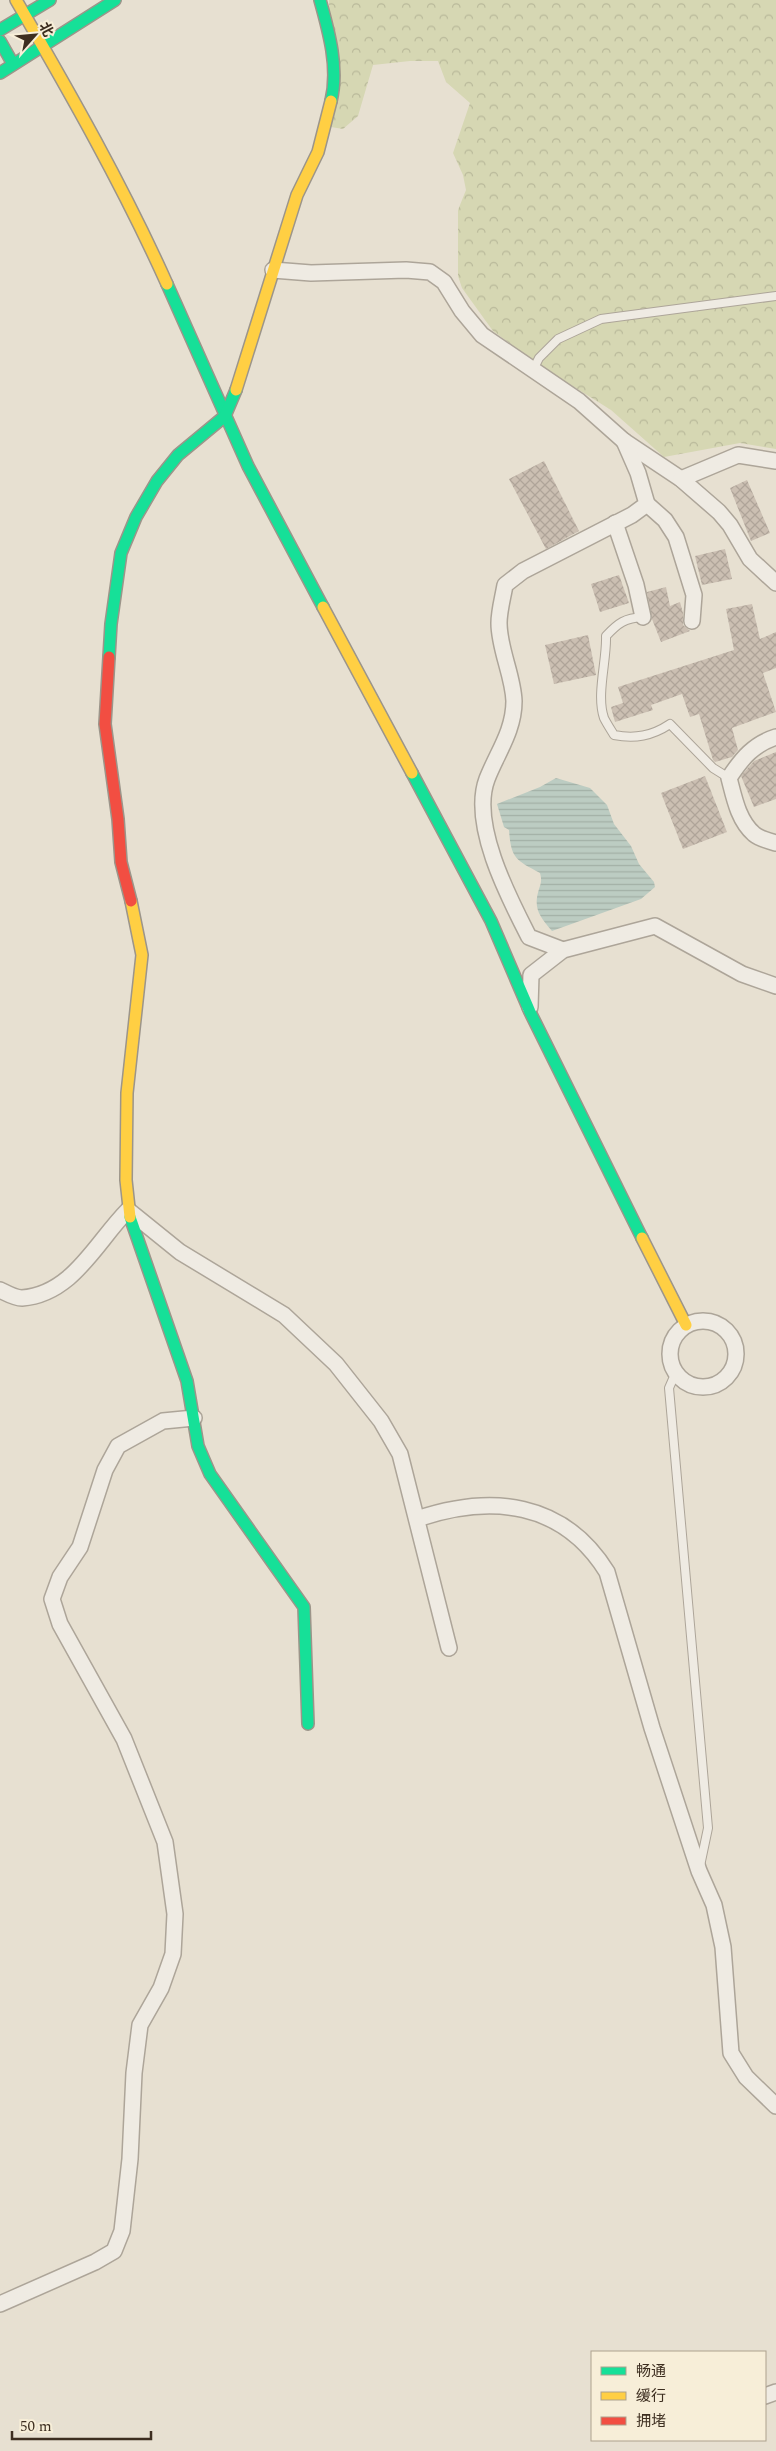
<svg xmlns="http://www.w3.org/2000/svg" width="776" height="2451" viewBox="0 0 776 2451" font-family="Spectral,'Noto Sans SC',serif">
<style>
.forest{fill:url(#forest-crowns)}
.water{fill:url(#water-rules)}
.building{fill:url(#building-cross-hatch)}
.lines{fill:none;stroke-linecap:round;stroke-linejoin:round}
.lane-casing{stroke:#ada599;stroke-width:10}
.street-casing{stroke:#ada599;stroke-width:18}
.fast-casing{stroke:#9c958a;stroke-width:14}
.slow-casing{stroke:#9c958a;stroke-width:14}
.jam-casing{stroke:#9c958a;stroke-width:14}
.lane{stroke:#efebe3;stroke-width:8}
.street{stroke:#efebe3;stroke-width:15}
.fast{stroke:#16e098;stroke-width:11}
.slow{stroke:#ffcf43;stroke-width:11}
.jam{stroke:#f24e42;stroke-width:11}
</style>
<defs>
<pattern id="forest-crowns" width="20" height="18" patternUnits="userSpaceOnUse" patternTransform="scale(1.25)"><rect width="20" height="18" fill="#d6d7b3"/><path d="M2 6a3 3 0 1 1 6 0M12 15a3 3 0 1 1 6 0" fill="none" stroke="#b9b99a"/></pattern>
<pattern id="water-rules" width="6" height="5" patternUnits="userSpaceOnUse" patternTransform="scale(1.25)"><rect width="6" height="5" fill="#bcccc2"/><path d="M0 2.5h6" fill="none" stroke="#a2b0a6"/></pattern>
<pattern id="building-cross-hatch" width="8" height="8" patternUnits="userSpaceOnUse" patternTransform="scale(1.25)"><rect width="8" height="8" fill="#cbbfb2"/><path d="M0 0l8 8M0 8l8-8" fill="none" stroke="#afa499"/></pattern>
</defs>
<rect width="100%" height="100%" fill="#e7e0d1"/>
<path class="forest" d="M329,0H776V449L740,443L664,457L611,410L539,365L493,331L462,288L458,276V210L466,190L463,175L453,153L470,103L446,82L438,61H410L373,65L358,116L343,129L331,127Z"/>
<path class="water" d="M556,778L590,788L607,805L614,824L631,846L639,864L654,882L655,887L641,899L552,931C539,916 533,908 539,889C541,883 542,880 540,873C516,860 511,859 509,830L504,827L497,804L540,787Z"/>
<g class="building">
<path d="M544,461L579,531L546,549L509,479Z"/>
<path d="M747,480L770,533L751,541L730,488Z"/>
<path d="M725,549L732,579L702,585L695,556Z"/>
<path d="M619,575L629,603L600,612L591,584Z"/>
<path d="M666,587L670,606L680,602L683,613V625L690,631L661,642L652,619L647,592Z"/>
<path d="M752,604L760,639L776,632V668L763,673L776,712L732,728L738,750L732,757L715,762L713,760L699,714L690,717L682,694L651,705L653,710L615,722L611,707L623,703L618,687L734,650L726,609Z"/>
<path d="M588,635L596,675L554,684L545,645Z"/>
<path d="M776,752V799L754,807L741,776L754,761Z"/>
<path d="M705,776L727,832L683,849L661,793Z"/>
</g>
<g class="lines">
<defs>
<g id="lane">
<path d="M532,372L539,358L558,339L601,319L776,296"/>
<path d="M643,617C625,618 618,623 606,636C607,660 596,695 604,718C607,724 611,730 614,735C635,739 652,736 670,724L713,768L729,778"/>
<path d="M676,1372L669,1388L708,1828L700,1866"/>
</g>
<g id="street">
<path d="M273,270L311,273L406,270L430,272L444,282L462,311L482,335L579,401L624,441L681,479L719,512L730,525L750,559L776,583"/>
<path d="M681,479L738,455L776,461"/>
<path d="M647,504L665,520L676,537L694,595L692,621"/>
<path d="M615,523L636,585L643,617"/>
<path d="M776,737C754,744 742,758 729,778C734,797 738,820 754,834C760,839 769,841 776,843"/>
<path d="M563,950L529,937C509,898 470,824 487,779C497,753 514,731 514,701C513,675 499,649 499,623C499,611 503,597 505,585L523,571L632,515L647,504L638,473L624,441"/>
<path d="M530,1007L531,975L563,950L655,926L742,974L776,986"/>
<path d="M0,1290C6,1293 15,1298 22,1298C73,1294 96,1242 128,1210L180,1252L284,1315L336,1364L381,1421L400,1454L449,1648"/>
<circle cx="703" cy="1354" r="33"/>
<path d="M417,1519C491,1494 563,1501 607,1572L652,1728L699,1871L714,1905L723,1947L731,2053L746,2077L776,2106"/>
<path d="M0,2304L95,2262L114,2251L122,2231L130,2159L134,2073L140,2025L161,1988L173,1954L175,1914L165,1842L124,1739L60,1624L52,1599L60,1577L80,1547L105,1470L118,1446L163,1421L194,1418"/>
<path d="M765,2396L776,2392"/>
</g>
<g id="fast">
<path d="M320,0C329,32 339,68 331,101"/>
<path d="M0,30L50,0"/>
<path d="M0,41L13,64"/>
<path d="M0,73L115,0"/>
<path d="M167,284L248,466L323,607"/>
<path d="M109,657L111,624L121,553L136,517L157,481L178,455L225,416L236,390"/>
<path d="M412,773L491,921L530,1012L642,1238"/>
<path d="M130,1217L187,1381L198,1446L210,1474L304,1607L308,1724"/>
</g>
<g id="slow">
<path d="M16,0C70,93 123,186 167,284"/>
<path d="M236,390L297,195L318,152L331,101"/>
<path d="M323,607L412,773"/>
<path d="M130,1217L126,1180L127,1093L142,955L131,901"/>
<path d="M642,1238L686,1325"/>
</g>
<path id="jam" d="M109,657L105,724L118,819L121,862L131,901"/>
</defs>
<use href="#lane" class="lane-casing"/>
<use href="#street" class="street-casing"/>
<use href="#fast" class="fast-casing"/>
<use href="#slow" class="slow-casing"/>
<use href="#jam" class="jam-casing"/>
<use href="#lane" class="lane"/>
<use href="#street" class="street"/>
<use href="#fast" class="fast"/>
<use href="#slow" class="slow"/>
<use href="#jam" class="jam"/>
</g>
<rect x="591" y="2351" width="175" height="90" fill="#f7eed8" stroke="#ada18e"/>
<rect x="601" y="2367" width="25" height="8" fill="#16e098" stroke="#ada18e"/>
<text x="636" y="2376" font-size="15" fill="#3d2e20">畅通</text>
<rect x="601" y="2392" width="25" height="8" fill="#ffcf43" stroke="#ada18e"/>
<text x="636" y="2401" font-size="15" fill="#3d2e20">缓行</text>
<rect x="601" y="2417" width="25" height="8" fill="#f24e42" stroke="#ada18e"/>
<text x="636" y="2426" font-size="15" fill="#3d2e20">拥堵</text>
<g transform="translate(35 35) rotate(63)" stroke="#f7eed8" stroke-width="4" paint-order="stroke">
<path d="M0-4L9 19L0 12L-9 19Z" fill="#3d2e20"/>
<text y="-8" font-size="14" font-weight="bold" text-anchor="middle" fill="#3d2e20">北</text>
</g>
<path d="M12 2431v8h139v-8" fill="none" stroke="#3d2e20" stroke-width="2.5"/>
<text x="20" y="2431" font-size="15" fill="#3d2e20" stroke="#f7eed8" stroke-width="4" paint-order="stroke">50 m</text>
</svg>
